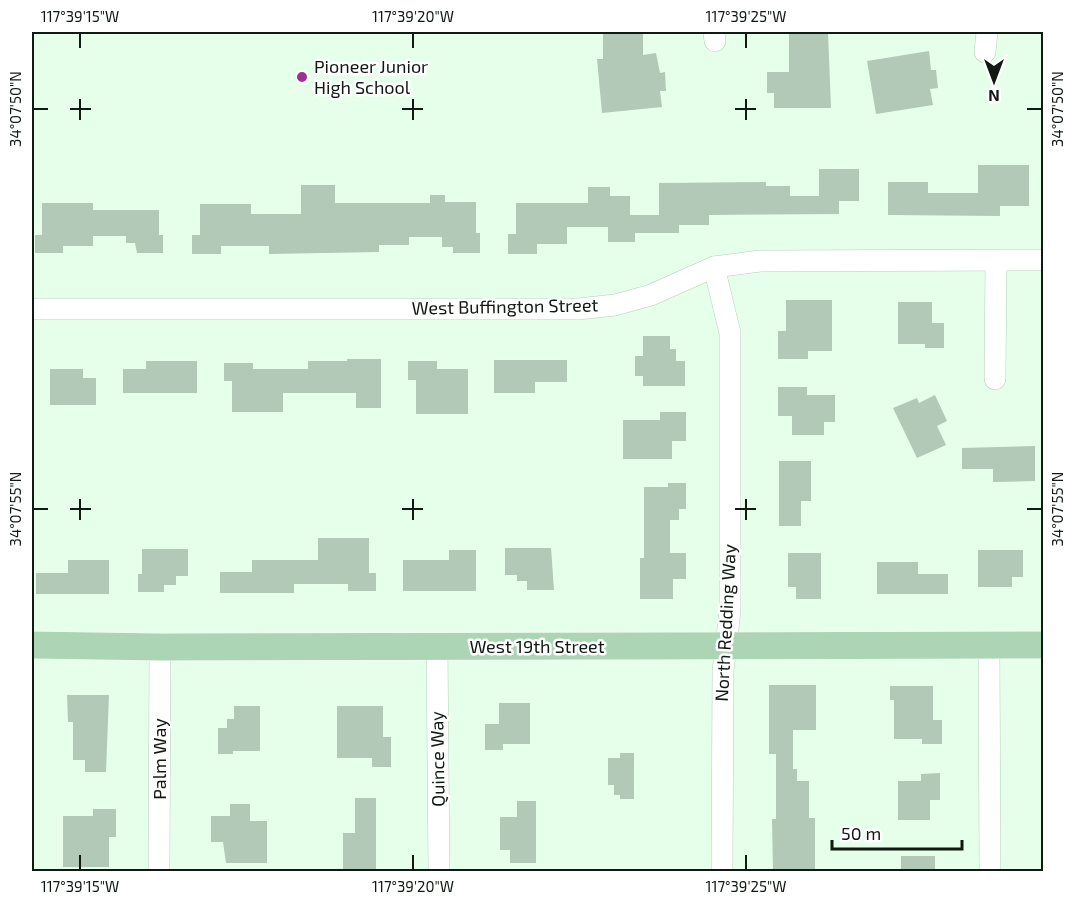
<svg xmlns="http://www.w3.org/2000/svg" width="1075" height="903" viewBox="0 0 1075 903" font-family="'Exo 2',sans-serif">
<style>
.building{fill:#b1c9b6}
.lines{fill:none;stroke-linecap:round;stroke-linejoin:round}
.minor-casing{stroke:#b6cfbb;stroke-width:22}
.major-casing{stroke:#fff;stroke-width:28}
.minor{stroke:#fff;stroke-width:21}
.major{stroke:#acd5b6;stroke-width:27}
.ticks{fill:none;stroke:#101912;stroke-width:2}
.poi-dot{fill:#9c3193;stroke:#fff;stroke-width:2}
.labels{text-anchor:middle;stroke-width:5;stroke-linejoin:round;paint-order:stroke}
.poi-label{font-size:18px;fill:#101912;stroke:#fff;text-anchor:start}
.street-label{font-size:18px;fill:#101912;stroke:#fff}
.neatline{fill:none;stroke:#101912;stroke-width:2}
.ticks-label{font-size:15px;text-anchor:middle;fill:#101912}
</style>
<rect width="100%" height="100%" fill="#e5ffeb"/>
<g class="building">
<path d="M603,32H643V55L656,53L660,73L665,72L666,91H660L662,107L602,113L597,59H603Z"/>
<path d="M789,32H828L831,108H774V93H767V72H789Z"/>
<path d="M929,51L931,70H936L938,88L930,89L933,105L876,114L867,61Z"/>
<path d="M978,165H1029V206H1000V216L888,215V182H928V193H978Z"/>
<path d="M819,169H859V201H839V214L709,215V225H679V233H635V242H608V227H567V244H537V254H508V234H516V203H588V187H610V196H630V215H659V183L766,182V186H790V196H819Z"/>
<path d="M301,185H335V203H430V195H445V202H476V233H480V253H453V247H442V237H409V245H379V252L269,254V246H221V254H192V235H200V204H251V214H301Z"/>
<path d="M42,203H93V210H159V235H163V253H137L135,243H126V236H93V246H63V253H35V235H42Z"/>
<path d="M786,300H832V351H808V359H778V331H786Z"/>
<path d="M898,302H932V323H944V348H925V344H898Z"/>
<path d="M643,336H670V349H676V361H685V386H643V376H635V356H643Z"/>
<path d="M347,359H381V408H356V393H283V412H232V381H224V363H253V369H308V361H347Z"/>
<path d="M494,360H567V382H535V393H494Z"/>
<path d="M146,361H197V393H123V369H146Z"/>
<path d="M408,361H437V369H468V414H416V380H408Z"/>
<path d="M50,369H83V378H96V405H50Z"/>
<path d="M778,387H807V395H835V422H824V435H792V416H778Z"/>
<path d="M935,395L947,421L937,426L946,445L917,458L893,408L917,398L919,403Z"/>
<path d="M660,412H686V441H672V459H623V420H660Z"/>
<path d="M1035,446V481L993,482V469H962V448Z"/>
<path d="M779,461H811V501H801V526H779Z"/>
<path d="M668,483H686V509H679V520H670V553H686V579H673V599H640V558H644V487H668Z"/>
<path d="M318,538H369V573H376V591H348V584H294V593H220V572H252V560H318Z"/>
<path d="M505,548H551L554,590H527V581H517V575H505Z"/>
<path d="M142,549H188V576H176V585H164V592H138V574H142Z"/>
<path d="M449,550H476V591H403V560H449Z"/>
<path d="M978,550H1023V577H1012V587H978Z"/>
<path d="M788,553H821V599H796V587H788Z"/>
<path d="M68,560H109V594H36V573H68Z"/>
<path d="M877,562H918V574H948V594H877Z"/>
<path d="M769,685H816V730H793V769H797V781H809V818H815V872H773L772,819H776V754H769Z"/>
<path d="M890,686H933V720H942V744H922V739H894V700H890Z"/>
<path d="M67,695H109L106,772H85V760H73V722H68Z"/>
<path d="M499,703H530V744H503V750H485V724H499Z"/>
<path d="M234,706H260V751H233V754H218V728H227V719H234Z"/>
<path d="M337,706H383V737H391V767H372V758H337Z"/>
<path d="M620,753H634V799H620V795H614V785H608V758H620Z"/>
<path d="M940,773V800H930V820H898V781H921V774Z"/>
<path d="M355,798H376V872H343V833H355Z"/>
<path d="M517,801H536V863H510V850H500V817H517Z"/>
<path d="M230,804H250V821H267V863H226L223,842H211V816H230Z"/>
<path d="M93,809H116V837H109V867H63V816H93Z"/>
<rect x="901" y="856" width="34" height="16"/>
</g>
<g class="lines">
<defs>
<g id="minor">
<path d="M714,32L715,41"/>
<path d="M985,52L987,32"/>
<path d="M714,267L730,333V611L723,671L722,872"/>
<path d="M32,309H578L615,305L651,295L714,267L760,261L1044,260"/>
<path d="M995,379L996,261"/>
<path d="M989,645L990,872"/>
<path d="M437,647L439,872"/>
<path d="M159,872L160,647"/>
</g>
<path id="major" d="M32,645L160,647L1044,645"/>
</defs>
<use href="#minor" class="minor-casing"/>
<use href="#major" class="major-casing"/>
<use href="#minor" class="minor"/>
<use href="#major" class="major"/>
</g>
<path class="ticks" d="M80,33V48M413,33V48M746,33V48M80,99V120M413,99V120M746,99V120M33,109H48M70,109H91M402,109H423M735,109H756M1027,109H1042M80,499V520M413,499V520M746,499V520M33,509H48M70,509H91M402,509H423M735,509H756M1027,509H1042M80,855V870M413,855V870M746,855V870"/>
<circle class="poi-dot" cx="302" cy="77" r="6"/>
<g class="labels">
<g class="poi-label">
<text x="314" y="73">Pioneer Junior<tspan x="314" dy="21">High School</tspan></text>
</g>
<g class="street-label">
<text transform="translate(505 307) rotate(-1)" y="6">West Buffington Street</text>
<text transform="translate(726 623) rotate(-87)" y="6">North Redding Way</text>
<text x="537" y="653">West 19th Street</text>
<text transform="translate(160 759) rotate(-90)" y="6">Palm Way</text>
<text transform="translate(438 759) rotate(-91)" y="6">Quince Way</text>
</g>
</g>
<rect width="1075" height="903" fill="none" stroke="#ffffff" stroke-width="66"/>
<g transform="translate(994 81) rotate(180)" stroke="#ffffff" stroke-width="4.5" paint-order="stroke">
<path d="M0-4.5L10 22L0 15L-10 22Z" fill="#101912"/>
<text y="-9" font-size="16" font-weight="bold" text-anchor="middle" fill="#101912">N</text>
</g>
<path d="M832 840v9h130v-9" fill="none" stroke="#101912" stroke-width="3"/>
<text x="841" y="840" font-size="18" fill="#101912" stroke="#ffffff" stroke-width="4.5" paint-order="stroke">50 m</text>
<rect x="33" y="33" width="1009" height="837" class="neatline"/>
<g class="ticks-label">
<text x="80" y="22">117°39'15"W</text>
<text x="413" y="22">117°39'20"W</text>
<text x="746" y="22">117°39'25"W</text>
<text transform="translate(1058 109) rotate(-90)" y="5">34°07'50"N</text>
<text transform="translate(16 109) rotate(-90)" y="5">34°07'50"N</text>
<text transform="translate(1058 509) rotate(-90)" y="5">34°07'55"N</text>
<text transform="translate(16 509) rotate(-90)" y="5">34°07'55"N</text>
<text x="80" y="892">117°39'15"W</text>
<text x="413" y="892">117°39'20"W</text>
<text x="746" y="892">117°39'25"W</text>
</g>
</svg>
